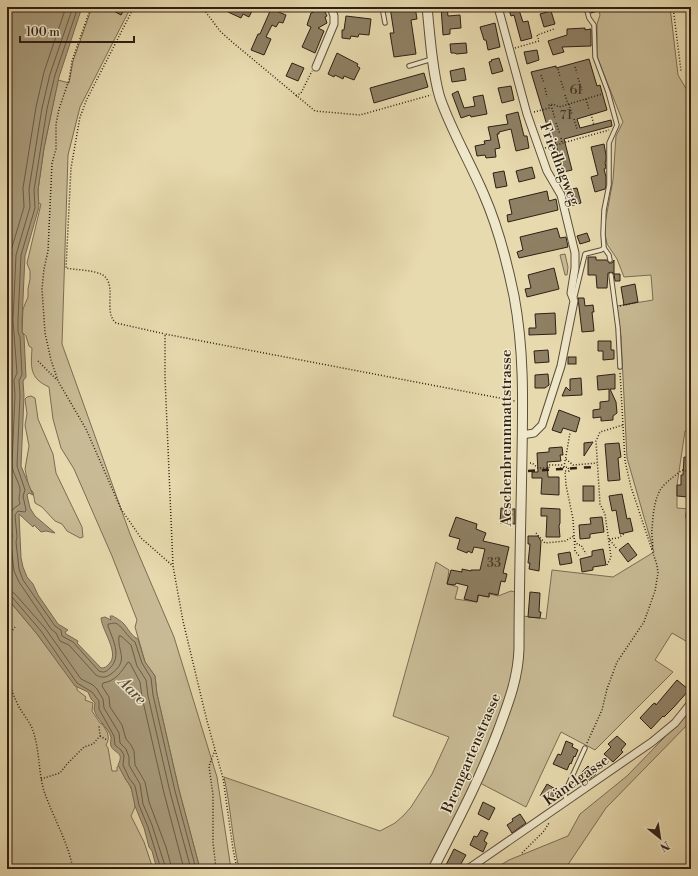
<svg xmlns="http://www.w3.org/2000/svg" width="698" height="876" viewBox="0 0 698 876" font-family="'Libre Bodoni',serif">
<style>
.green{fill:#c8ba94;stroke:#7b6c54}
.water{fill:#a89a7a;stroke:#776951}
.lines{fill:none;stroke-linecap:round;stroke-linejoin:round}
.shore{stroke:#6b5c47;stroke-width:1}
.building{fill:#8e8064;stroke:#2e1f14}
.service-casing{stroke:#5c4e3a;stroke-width:5.5}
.minor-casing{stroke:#5c4e3a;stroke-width:9}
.tertiary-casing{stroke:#5c4e3a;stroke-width:11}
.path{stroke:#2e1f14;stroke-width:1.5;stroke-dasharray:1 2;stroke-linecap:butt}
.service{stroke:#efe7ca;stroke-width:3.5}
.minor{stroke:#efe7ca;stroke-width:7}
.tertiary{stroke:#efe7ca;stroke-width:9}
.rail{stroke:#2e1f14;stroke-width:2.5;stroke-dasharray:7 7;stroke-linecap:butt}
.labels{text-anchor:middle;stroke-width:3;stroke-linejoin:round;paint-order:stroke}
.number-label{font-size:13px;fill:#463728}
.street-label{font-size:15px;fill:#2e1f14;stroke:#efe7ca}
.water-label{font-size:16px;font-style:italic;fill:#594a38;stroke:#efe7ca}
</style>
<rect width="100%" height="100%" fill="#e7daae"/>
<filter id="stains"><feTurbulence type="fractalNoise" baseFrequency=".005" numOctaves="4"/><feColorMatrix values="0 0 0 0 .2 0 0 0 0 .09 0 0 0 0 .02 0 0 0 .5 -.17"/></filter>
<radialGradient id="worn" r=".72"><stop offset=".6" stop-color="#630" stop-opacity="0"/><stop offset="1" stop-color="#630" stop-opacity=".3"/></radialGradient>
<g class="green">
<path d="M92,7H116L114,11L121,15L125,7H131L80,107L68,155L62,344L130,534L174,637L217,777L231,869H200L179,790L157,694L155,676L145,662L135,627L137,620L112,556L74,469L61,448L53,419L49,387C29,378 31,367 32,348L29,346L26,336L22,332L23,309L28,297V289L30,279V271L27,263L41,204L38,203V190L44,148L58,80L69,83L73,61Z"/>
<path d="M598,7H670L678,75L691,97V431H685L677,485V508L691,509V644L672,633L655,660L673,672L595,750L561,732L526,807L480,783L511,703L523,616L546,619L552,570L613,577L654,552L627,458L621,337L617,306L653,300L651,275L624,277L617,259L607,244L604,229L613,180L616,136L623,122L597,57V24L600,15Z"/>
<path d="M565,254L568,267L567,275H565L560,255Z"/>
<path d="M31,396L35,398L38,419L53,454L56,473L82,527L83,537L80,538L67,531L62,524L55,521L42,507L35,503L33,492L29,488L25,469L29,446L25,425L27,414L25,399L27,397Z"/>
<path d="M436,562L449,570L447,584L458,587L455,599L477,602L479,595L489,597L490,594L498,596L511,591L515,592V665L505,701L475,777L430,869H239C232,839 231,808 224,777L380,831L395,823L403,816L411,807L432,774L449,737L393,716Z"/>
<path d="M7,598L37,634L77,687V690L86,697L85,700L93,703L92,711L100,723L102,724C107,731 111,737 106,745L108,748L112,771H117V767L119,766C124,777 137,793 135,807C134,810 132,813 131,816L144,842L153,869H7Z"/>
<path d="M691,710V721L606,808L565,869H494L509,860L568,836L580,814L627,776Z"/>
</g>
<path class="water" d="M7,7H82L59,77L44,148L38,190L39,207L25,256L22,320V332L24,336L26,377L23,381L24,396L21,466L33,495L29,493L27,495L30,508L35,516L55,533L46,531L41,532L34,525L33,527L19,514L21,558L23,567L27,577L33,584L38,595L58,624L68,630L65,632L66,634L78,641L77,643L101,668C105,668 106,667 109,664C120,653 102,631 101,618L105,617L111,620L110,616H113C115,618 117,618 119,620C127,624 129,635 138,639L145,662L155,676L157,694L179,790L200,869H157L152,851L149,847L144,828L135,806L131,787L126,780L118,765C125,751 114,754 111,746C110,744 111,740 111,737C108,727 96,719 94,709C94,707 95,705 95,703L91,699L88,692L75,686L37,634L7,598Z"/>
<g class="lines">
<g class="shore">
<path d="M73,7L50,74L42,108L29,189L30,207L16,255L13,320L17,373L14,380L15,395L12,464C12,473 20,483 20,490C20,495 18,497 20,504L13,509L10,514L12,536L11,543L14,571L19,582L51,629L56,633L60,641L69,645L96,675C101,678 106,678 111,674C130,660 117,652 119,636H121L131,645L137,666L146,680L148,696L170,792L191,869"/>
<path d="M78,7L55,75L47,109L34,190L35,208L21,255L18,320V332L20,337L22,375L19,380L20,395L17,466L25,490L23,496L26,510L25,512L18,511L15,515L17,537L16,542L19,569L23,580L55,626L61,630L62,636L73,642L99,671C104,673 106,672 110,668C122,656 113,640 108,626V624C109,624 114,623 115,623C121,624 128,638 135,642L142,663L151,678L153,695L175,791L196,869"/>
<path d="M7,316L10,254L24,207L23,188L36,107L44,72L66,7"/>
<path d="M7,333L9,340L10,372L8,380L9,395L7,436"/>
<path d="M7,591H11L15,594L45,628L81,679L93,685L97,689L103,699L104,708L119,733L120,743L126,749L129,757V765L140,784L143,804L152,825L166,869"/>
<path d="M7,596L12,597L41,631L77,683L92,692L99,701V709L114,736L115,745L121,750L124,755L123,765L129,778L135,786L139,805L148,827L161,869"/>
<path d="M172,869L166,847L149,802L145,782L135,765L134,751L131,745L126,739L122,725L110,707L109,697L102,686L103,683C116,681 121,672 128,662L130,663L140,682L142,697L164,793L184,869"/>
</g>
</g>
<g class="building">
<path d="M116,7H125L121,15L114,11Z"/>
<path d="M231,7H254L249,17L243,14L241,18L228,12Z"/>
<path d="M390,7H415L417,19L411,20L416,54L394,57L390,33H394Z"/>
<path d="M441,7H447L448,16L460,15L461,28L450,29V34L443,35Z"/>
<path d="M508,7H518L523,22L528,21L532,38L521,41L514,15L511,16Z"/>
<path d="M589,7H604V9L591,13Z"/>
<path d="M323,8L327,16L325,17L327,23L318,28L324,31L315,53L302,47L311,27L307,25L311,13Z"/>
<path d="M271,9L286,15L283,23L279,22L276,27L272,25L266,37L271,39L264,55L251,50L258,34H260Z"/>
<path d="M551,11L555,24L544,27L540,14Z"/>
<path d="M346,16L371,19L369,35L359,34L358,37L351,36L350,39L342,38V30H344Z"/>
<path d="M495,23L500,47L488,50L486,40H484L480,27Z"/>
<path d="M585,28V30L591,29V46L562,47L564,52L553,55L548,41L567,35V29Z"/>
<path d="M466,43L467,53L456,54L455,53H451L450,44Z"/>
<path d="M537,50L539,60L527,64L524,52Z"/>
<path d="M337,53L358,64L357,66L360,68L354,80L344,76L343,79L335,75L334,77L328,74Z"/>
<path d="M499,58L503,71L492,74L489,62L492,61L491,60Z"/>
<path d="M589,59L597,86L600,85L607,110L577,119L580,128L611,120L612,126L564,139L572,170L563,172L555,141L552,142L531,72L556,66V68Z"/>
<path d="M292,63L304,68L298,81L286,76Z"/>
<path d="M464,68L466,80L452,82L450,71Z"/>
<path d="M424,73L428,87L374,103L370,88Z"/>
<path d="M511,86L514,100L502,103L498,88Z"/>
<path d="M458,91L464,108L475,106L473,97L483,95L487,114L471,117L470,115L461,118L452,94Z"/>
<path d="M518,112L524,136H527L529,148L516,151L511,129L499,132V134H497L500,148L495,149L496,157L486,158L485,155L477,156L475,146L485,144L484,141L491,140L488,127L508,124L506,115Z"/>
<path d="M604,144L606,155V161L605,162L606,168L604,169L606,177V186L605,189L595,192L591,177L598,175L591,147Z"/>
<path d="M532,167L535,178L519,182L516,171Z"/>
<path d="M504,171L507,186L496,188L493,173Z"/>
<path d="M577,188L581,203L570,206L566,190Z"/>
<path d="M547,191L549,201L556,199L558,210L508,222L507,215L512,214L509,200Z"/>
<path d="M557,228L560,238L566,237L568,247L519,258L517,252L523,250L520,237Z"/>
<path d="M587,233L590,241L580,244L577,236Z"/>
<path d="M588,257H596V260H607L609,263H612L614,260V274L612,272L608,273L607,288H597L596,275H588Z"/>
<path d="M554,268L559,289L527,297L525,289L531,288L528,275Z"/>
<path d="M614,274H620V281H615Z"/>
<path d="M635,284L638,302L624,305L621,287Z"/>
<path d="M578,298H584L585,306L593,305L594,312H592L594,331L582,332Z"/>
<path d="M555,313L556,334L529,335V328H536L535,314Z"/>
<path d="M598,341H611V350H614V359L603,360V351H598Z"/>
<path d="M548,350L549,362L535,363L534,351Z"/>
<rect x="568" y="357" width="8" height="7"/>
<path d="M548,374L549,385L545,388H535V375Z"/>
<path d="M615,374V389H610L616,402L617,413L613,416V420L601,421V417L593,418V410L600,409V402L609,401V389L598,390L597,376Z"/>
<path d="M581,378L582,395L562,396L566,387L570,391V379Z"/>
<path d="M559,410L580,418L576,432L563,428L561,433L552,430Z"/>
<path d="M593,442L584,456V443Z"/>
<path d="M619,443L621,457L618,458L620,480L608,481L605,444Z"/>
<path d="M562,447L563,455H560L561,461L547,462L548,477H559V495L541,494L542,478H532V472H538L537,453L549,452V448Z"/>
<path d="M684,457L691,458V487H689L688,497L677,496V485H681V475H683Z"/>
<rect x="583" y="486" width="11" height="15"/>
<path d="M622,494L627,519L630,518L633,531L620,534L616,510L612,511L609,496Z"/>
<path d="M501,508L515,509V524L500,523Z"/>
<path d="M541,508L560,509V523L559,526L560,537H546L547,516H541Z"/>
<path d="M456,517L477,524L476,529L486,533L483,541L509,547L503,573L507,574L505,582L501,581L498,595L489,593V597L478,595L477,602L464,599L468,586L456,583L455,585L447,584L451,570L462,572V569L471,571V570H480L485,549L474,547L472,553L468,551L467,553L457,549L460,539L449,536Z"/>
<path d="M602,517L604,532L590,534V538L580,539L579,525L591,524L590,518Z"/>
<path d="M528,536H538L541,541L539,571L529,569L530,563H528L530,544H528Z"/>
<path d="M628,543L637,555L628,562L619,550Z"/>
<path d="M603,549L606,565L593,567V570L582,572L580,559L592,556V551Z"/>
<path d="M570,552L572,563L560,565L558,554Z"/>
<path d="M530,592L540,593L539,612H541L540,618L528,617Z"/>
<path d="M677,680L689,690L674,707L664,717L663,716L651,729L640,718L653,704L655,703L656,705Z"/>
<path d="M617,736L626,744L621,750L623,752L613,762L604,754L611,747L608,744Z"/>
<path d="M566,741L573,744L572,747L578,750L575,757L574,756L571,764L570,763L567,770L553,764L558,754L561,755Z"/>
<path d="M588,766L596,774L585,782L578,776Z"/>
<path d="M547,784L557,790L550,802L540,796Z"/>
<path d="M483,802L495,808L489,820L478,814Z"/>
<path d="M520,814L526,823L512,833L507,825L513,821L512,819Z"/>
<path d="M481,830L488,833L484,841L487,843L483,852L470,845L474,836L477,837Z"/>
<path d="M454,849L466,855L458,869H444Z"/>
</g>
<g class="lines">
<defs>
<g id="service">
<path d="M382,7L385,23"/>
<path d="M409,66L432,59"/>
<path d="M604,248L609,255L610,260"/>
<path d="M611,275L618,328L620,367"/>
<path d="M574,300L585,254L601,250L604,248L603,234L604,210L609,185V143L617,125L608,92L595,57L594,25L589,18L586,7"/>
<path d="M691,496L688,516L691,527"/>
<path d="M566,801L565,792L585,748"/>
</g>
<g id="minor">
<path d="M498,7L527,114L547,171L561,195L575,253V268L571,293L574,301L561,366L542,425L534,433L522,435"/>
<path d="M316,67L334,24V16L331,7"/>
<path d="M468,869L652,742L675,723L691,703"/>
</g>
<path id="tertiary" d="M427,7C430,35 432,72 440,98C452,132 470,162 484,195C498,227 507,262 514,296C524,349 523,401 522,454C521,519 519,584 519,649C518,679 508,704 498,731C480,779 456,824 433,869"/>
</defs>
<use href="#service" class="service-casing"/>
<use href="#minor" class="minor-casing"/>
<use href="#tertiary" class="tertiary-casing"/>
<g class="path">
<path d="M91,7L72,61L69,80L59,109L56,124V149L52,163L48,251L44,269L42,289L45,333L51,360L58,381L86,429L121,509L141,538L173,566"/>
<path d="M134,7L87,99L80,117L71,168L66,268C76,270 92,270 101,274C119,283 102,311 116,323L165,334"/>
<path d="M202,7L220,31L231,41L315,111L360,115L431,95"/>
<path d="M673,7L681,71"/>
<path d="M515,48L539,41L537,35L554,29"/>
<path d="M575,67L577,73"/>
<path d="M558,69L560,77"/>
<path d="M541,75L544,83"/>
<path d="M578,78L582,90"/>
<path d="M561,81L564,90"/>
<path d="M545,88L547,97"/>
<path d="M565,95L568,104"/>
<path d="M296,96L301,93L312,71"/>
<path d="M586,99L589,110"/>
<path d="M569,104L572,114"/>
<path d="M551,105L555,119"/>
<path d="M534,112L549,108V105L553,104L559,107L602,94"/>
<path d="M591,114L594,125"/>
<path d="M574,119L577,129"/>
<path d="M556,123L560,134"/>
<path d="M561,138L562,143"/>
<path d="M545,148L609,130"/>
<path d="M620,306L638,302"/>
<path d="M38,361L57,380"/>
<path d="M566,459L573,465L597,463"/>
<path d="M530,463H532L538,468H549V465H563"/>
<path d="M564,467L570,433"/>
<path d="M560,468L568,467L569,471H565L566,485L573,519L575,551L580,557"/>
<path d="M536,533L545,543L565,541L574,536"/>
<path d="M609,539L618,538L624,534"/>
<path d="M610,540L617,549"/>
<path d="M575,541L578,545H581L586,554"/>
<path d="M652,549C654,543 651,536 652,530C653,516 654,495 664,485C670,479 676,475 682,470L691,472"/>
<path d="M607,565L611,557L605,514L600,504L596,441L600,432L623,425"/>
<path d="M7,637L15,627"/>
<path d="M7,676C10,687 14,697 19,707C23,714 29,721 32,728C40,749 38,771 44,791C53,817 68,842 73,869"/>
<path d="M100,736L107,740"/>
<path d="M587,743L602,710L607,689L617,662L644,622L655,591L658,573L657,565L631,487L625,461L620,372"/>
<path d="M215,750L209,766L213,795V842L216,869"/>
<path d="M41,779L60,773L67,764L84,747L93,744L100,736L99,726"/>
<path d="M522,853L544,831L549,823"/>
<path d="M237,869L233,849L223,778L207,721L183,621L173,566L165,377V334L515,401"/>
</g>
<use href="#service" class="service"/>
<use href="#minor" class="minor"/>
<use href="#tertiary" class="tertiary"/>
<path class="rail" d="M528,471L594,467"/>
</g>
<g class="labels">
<g class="number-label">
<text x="576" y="94">61</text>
<text x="566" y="119">71</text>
<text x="494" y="567">33</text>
</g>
<g class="street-label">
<text transform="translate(560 164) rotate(69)" y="5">Friedhagweg</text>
<text transform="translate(506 438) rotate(-90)" y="5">Aeschenbrunnmattstrasse</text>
<text transform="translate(471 753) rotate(-67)" y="5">Bremgartenstrasse</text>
<text transform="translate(576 780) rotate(-35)" y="5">Känelgasse</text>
</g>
<g class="water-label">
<text transform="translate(133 690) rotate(45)" y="6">Aare</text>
</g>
</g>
<rect width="698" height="876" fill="none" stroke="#e7daae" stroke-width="24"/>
<rect x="8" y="8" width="682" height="860" fill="none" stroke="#2e1f14" stroke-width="2"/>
<rect x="12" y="12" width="674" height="852" fill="none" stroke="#2e1f14"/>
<g transform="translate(660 838) rotate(150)" stroke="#efe7ca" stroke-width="3" paint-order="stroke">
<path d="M0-3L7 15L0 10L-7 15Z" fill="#2e1f14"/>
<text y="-6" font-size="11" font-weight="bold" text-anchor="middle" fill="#2e1f14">N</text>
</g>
<path d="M20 36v6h114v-6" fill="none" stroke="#2e1f14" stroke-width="2"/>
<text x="26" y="36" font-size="12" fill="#2e1f14" stroke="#efe7ca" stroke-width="3" paint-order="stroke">100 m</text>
<rect width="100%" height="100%" filter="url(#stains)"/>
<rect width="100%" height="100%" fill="url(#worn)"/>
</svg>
